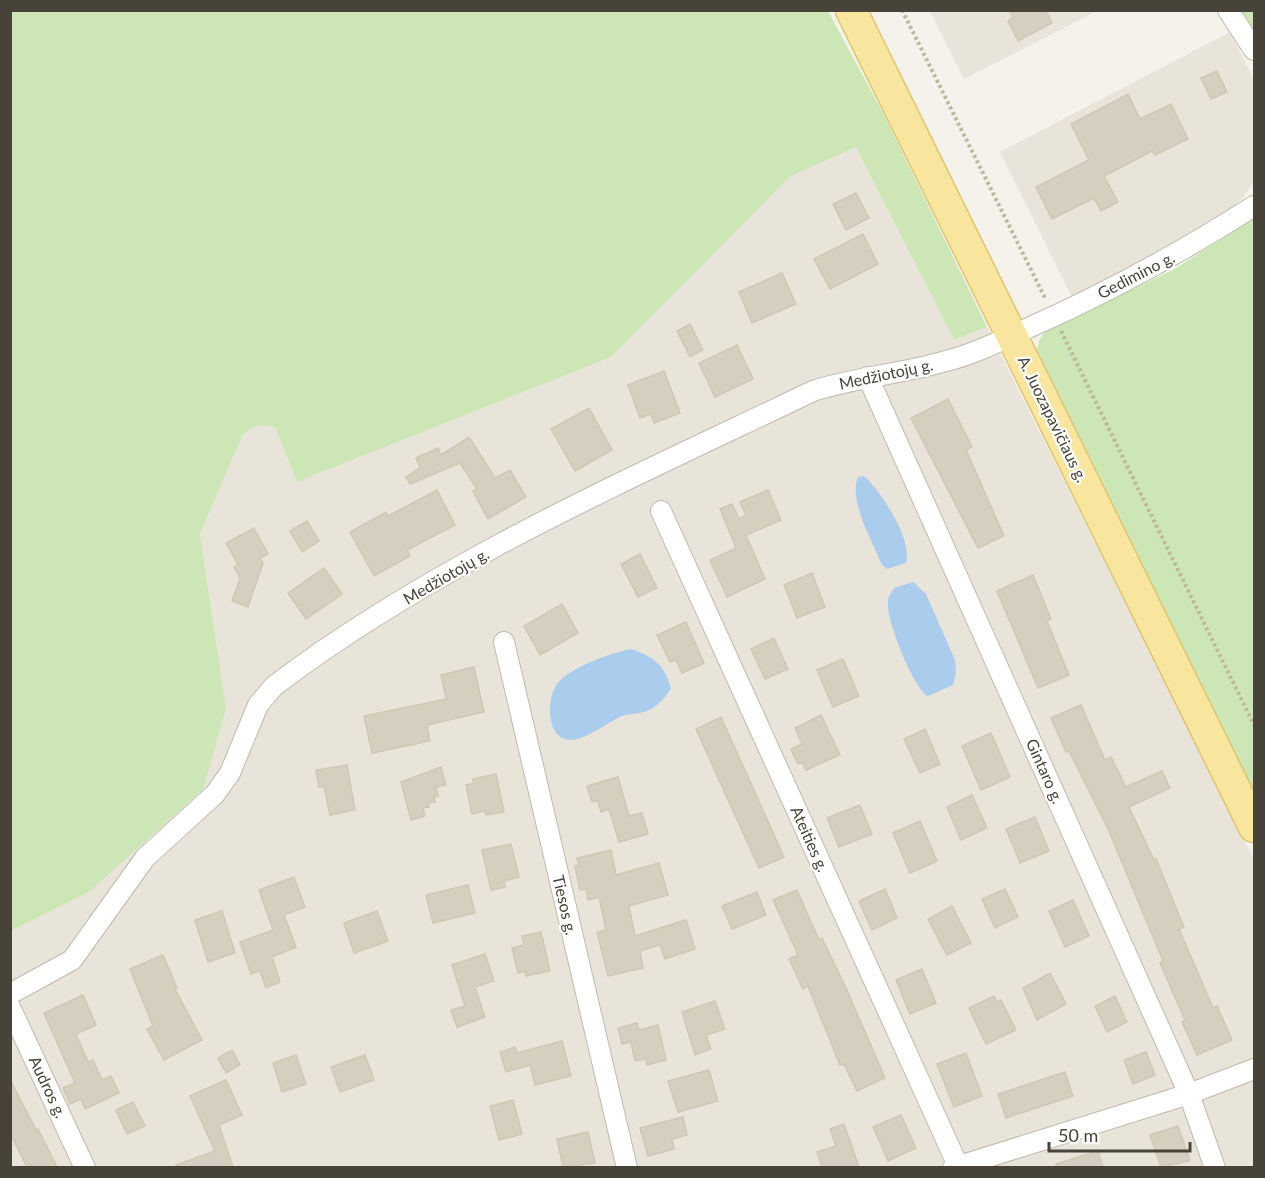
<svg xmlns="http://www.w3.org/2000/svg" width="1265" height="1178" viewBox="0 0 1265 1178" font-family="Lato,sans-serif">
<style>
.residential{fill:#e8e4d9}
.green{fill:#cce6b5}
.water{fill:#aacded}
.building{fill:#d5cfc0;stroke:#d0c7b4;stroke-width:1.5}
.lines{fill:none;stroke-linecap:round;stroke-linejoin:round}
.street-casing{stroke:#bfbaad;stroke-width:22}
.primary-casing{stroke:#dec56e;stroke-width:33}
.path{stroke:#c0b79f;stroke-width:4;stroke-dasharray:3 3;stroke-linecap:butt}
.street{stroke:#fff;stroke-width:20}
.primary{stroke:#f9e69e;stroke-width:30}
.labels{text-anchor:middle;stroke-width:4.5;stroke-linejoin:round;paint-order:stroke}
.street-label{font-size:16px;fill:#484338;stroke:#fff}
</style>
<rect width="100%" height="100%" fill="#f4f2ea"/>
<g class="residential">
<path d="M930,11H1097L964,79Z"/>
<path d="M1230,32L1254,80V181L1243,198L1216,220L1073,299L1000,152Z"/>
<path d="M856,147L954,340L987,327L1254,860V1167L11,1168V931L89,892L226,709L200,534L243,434L257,424L275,427L297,482L611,357L791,176Z"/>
</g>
<g class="green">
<path d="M11,10L828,11L885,117L987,327L954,340L856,147L791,176L611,357L297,482L275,427L257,425L243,434L200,534L226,709L203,789L89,892L11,931Z"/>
<path d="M1239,11H1254V30Z"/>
<path d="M1254,218V792L1037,358C1037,345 1038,337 1049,329L1173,270Z"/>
</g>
<g class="water">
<path d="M864,476C881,491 913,540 906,563L887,569L882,565C873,543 848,500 858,477Z"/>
<path d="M913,582L926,594L955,660L956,672L953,685L928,696C914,690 885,618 888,601C888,597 892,592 894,588Z"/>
<path d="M631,649C654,657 665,665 671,689C662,701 655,710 640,713C633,714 628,714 622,716C606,723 589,738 572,740C546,742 546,698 557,684C570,667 611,653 631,649Z"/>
</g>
<g class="building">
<path d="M1009,10H1046L1052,23L1018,41L1008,21L1013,18Z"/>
<path d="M1217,71L1227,92L1211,99L1201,78Z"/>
<path d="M1128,94L1140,119L1171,104L1188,139L1155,155L1152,151L1104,176L1118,202L1101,211L1094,198L1052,219L1036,187L1089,160L1071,124Z"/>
<path d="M856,193L869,218L846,230L833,204Z"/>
<path d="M863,234L878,264L830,289L814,259Z"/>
<path d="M782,273L796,304L752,323L739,292Z"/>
<path d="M690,324L703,350L690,357L677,331Z"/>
<path d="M737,345L753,379L715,397L699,363Z"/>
<path d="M664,371L680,413L654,423L651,414L640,418L628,385Z"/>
<path d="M948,399L972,447L966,450L1004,536L978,548L911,418Z"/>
<path d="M589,408L612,450L575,471L551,429Z"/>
<path d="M469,437L495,478L510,470L526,497L488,519L473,491L477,489L460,463L410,484L406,477L420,468L416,458L438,448L441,455Z"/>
<path d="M437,490L455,525L407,550L410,556L374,576L350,532L386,512L388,516Z"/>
<path d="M768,490L781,520L746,535L765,579L727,597L710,560L736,548L720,509L732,504L739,519L746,515L740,502Z"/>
<path d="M307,521L319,541L302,552L290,531Z"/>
<path d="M254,528L268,554L260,558L263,563L248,607L232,601L240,578L234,567L238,565L226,543Z"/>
<path d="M640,554L657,588L638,597L621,564Z"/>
<path d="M324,568L342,594L306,619L288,593Z"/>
<path d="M812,573L825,607L797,618L784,585Z"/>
<path d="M1033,575L1051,619L1047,621L1069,675L1038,688L997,591Z"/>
<path d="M562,604L578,633L540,655L524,626Z"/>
<path d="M686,622L704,663L682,673L676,660L670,662L657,635Z"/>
<path d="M774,638L788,669L765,679L751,649Z"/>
<path d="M843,659L859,696L833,707L817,670Z"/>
<path d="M474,667L484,712L427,725L430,741L372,753L364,716L446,699L441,675Z"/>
<path d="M1081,705L1105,760L1111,757L1126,787L1162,771L1170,788L1129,807L1154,860L1156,859L1184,927L1179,929L1213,1008L1217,1006L1232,1040L1197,1055L1182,1022L1185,1020L1160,963L1163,961L1108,829L1069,751L1066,752L1051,718Z"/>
<path d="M821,715L840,755L806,770L802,762L798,764L791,749L802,744L795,728Z"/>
<path d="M721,717L784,857L759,868L696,729Z"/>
<path d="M925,729L940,764L920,773L904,739Z"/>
<path d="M991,733L1010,777L981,790L962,746Z"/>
<path d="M347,765L355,810L330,815L324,786L319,787L316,770Z"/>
<path d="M441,767L446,785L436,787L438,796L434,797L435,802L428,803L429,807L423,808L425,816L411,820L401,782Z"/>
<path d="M496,774L504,812L486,815L485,811L472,814L466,785L474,783L473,779Z"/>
<path d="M618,777L629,816L642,813L648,834L619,842L609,809L601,812L598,801L592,802L587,786Z"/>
<path d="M972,795L987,828L961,840L947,807Z"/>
<path d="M860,805L872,834L839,847L827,818Z"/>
<path d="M1035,817L1049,851L1020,863L1006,829Z"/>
<path d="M920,821L937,861L910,873L893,833Z"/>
<path d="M511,844L519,877L504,881L505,887L491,890L482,850Z"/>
<path d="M611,850L616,875L659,863L668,895L629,906L635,936L686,920L695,949L665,959L660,945L640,951L643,968L608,976L597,932L606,930L599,897L588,900L586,889L580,890L575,866L579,865L577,858Z"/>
<path d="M294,877L305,907L284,915L296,947L272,957L280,982L266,988L260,971L251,974L240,942L273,930L259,890Z"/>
<path d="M468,885L475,913L433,923L426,895Z"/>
<path d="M885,889L897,918L872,930L859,901Z"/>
<path d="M1005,889L1018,917L995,928L982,899Z"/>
<path d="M797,890L819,940L822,938L846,988L885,1078L857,1091L844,1064L840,1065L808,986L803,989L789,959L798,955L773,900Z"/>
<path d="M757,892L766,915L732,929L722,906Z"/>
<path d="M1073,900L1089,936L1065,947L1049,911Z"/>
<path d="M952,906L971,943L947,955L928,919Z"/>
<path d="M222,911L235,953L208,962L195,920Z"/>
<path d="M377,911L388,941L354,953L344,923Z"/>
<path d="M541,932L550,971L526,976L525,971L518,973L512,948L524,945L522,936Z"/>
<path d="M485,954L494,981L475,987L485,1017L457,1027L451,1010L465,1006L452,965Z"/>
<path d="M163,955L177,988L175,989L202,1040L164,1060L147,1029L153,1026L130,969Z"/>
<path d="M922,969L936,1003L910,1014L896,980Z"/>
<path d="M1050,973L1066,1004L1037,1020L1023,988Z"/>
<path d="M83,995L96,1025L76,1034L88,1062L93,1060L102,1080L111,1076L119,1093L85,1109L81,1099L70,1104L63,1088L75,1083L44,1013Z"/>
<path d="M994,996L997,1002L1001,1000L1016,1030L986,1044L969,1008Z"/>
<path d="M1115,996L1127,1022L1107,1032L1095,1006Z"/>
<path d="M715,1001L725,1029L706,1035L711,1049L695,1055L682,1012Z"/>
<path d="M637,1023L639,1030L658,1025L666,1060L647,1065L646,1059L635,1061L631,1042L622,1044L618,1028Z"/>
<path d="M562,1041L571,1076L535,1085L530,1065L506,1072L500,1052L515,1047L517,1053Z"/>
<path d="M232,1050L240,1065L226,1073L218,1058Z"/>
<path d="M1146,1052L1155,1075L1133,1084L1124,1060Z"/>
<path d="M966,1053L982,1096L954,1107L937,1064Z"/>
<path d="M296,1055L306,1084L282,1092L273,1063Z"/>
<path d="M365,1055L374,1080L340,1092L331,1067Z"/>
<path d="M709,1070L718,1101L678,1112L668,1081Z"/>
<path d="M1065,1072L1073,1096L1006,1118L998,1094Z"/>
<path d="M10,1079L36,1130L38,1129L57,1167H27L10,1133Z"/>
<path d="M226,1080L242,1115L219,1125L233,1167H176V1165L215,1151L190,1096Z"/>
<path d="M513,1100L522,1134L499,1140L490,1106Z"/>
<path d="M133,1102L145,1126L127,1134L116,1110Z"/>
<path d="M901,1115L916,1148L888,1161L873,1127Z"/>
<path d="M683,1117L687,1135L672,1139L674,1149L648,1156L640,1128Z"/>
<path d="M844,1124L859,1167H822L817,1152L836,1146L830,1129Z"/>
<path d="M1178,1126L1190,1161L1161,1167L1150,1135Z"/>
<path d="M588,1132L595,1163L563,1167L557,1139Z"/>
<path d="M1098,1151L1103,1167H1056V1164Z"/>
</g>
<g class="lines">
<defs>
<g id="street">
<path d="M1228,10L1254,50"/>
<path d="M868,377L1189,1094L1215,1168"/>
<path d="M661,511L959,1168"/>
<path d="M504,642L627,1168"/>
<path d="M10,994L72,960L145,858L215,794L230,773L258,705L274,686C436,563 630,479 813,391C856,377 902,374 946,361C974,354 1000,341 1026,329C1105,294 1182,252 1254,206"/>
<path d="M10,1007L85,1168"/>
<path d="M953,1168L1189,1094L1254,1069"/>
</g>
<path id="primary" d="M851,10L1254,827"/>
</defs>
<use href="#street" class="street-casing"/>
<use href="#primary" class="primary-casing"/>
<g class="path">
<path d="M902,10L1046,300"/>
<path d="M1061,331L1254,725"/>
</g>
<use href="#street" class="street"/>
<use href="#primary" class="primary"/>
</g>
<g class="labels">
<g class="street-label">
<text transform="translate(1136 275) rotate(-27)" y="6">Gedimino g.</text>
<text transform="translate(886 374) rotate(-12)" y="6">Medžiotojų g.</text>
<text transform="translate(1053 419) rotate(64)" y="6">A. Juozapavičiaus g.</text>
<text transform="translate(446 576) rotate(-30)" y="6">Medžiotojų g.</text>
<text transform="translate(1045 771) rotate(66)" y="6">Gintaro g.</text>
<text transform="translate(810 839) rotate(66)" y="6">Ateities g.</text>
<text transform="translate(565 905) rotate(77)" y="6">Tiesos g.</text>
<text transform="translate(48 1087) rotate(65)" y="6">Audros g.</text>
</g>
</g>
<rect width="1265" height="1178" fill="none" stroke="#484338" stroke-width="24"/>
<path d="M1049 1142v9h141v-9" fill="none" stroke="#484338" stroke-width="3"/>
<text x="1058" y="1142" font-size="18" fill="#484338" stroke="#ffffff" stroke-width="4.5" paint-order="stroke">50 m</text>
</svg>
